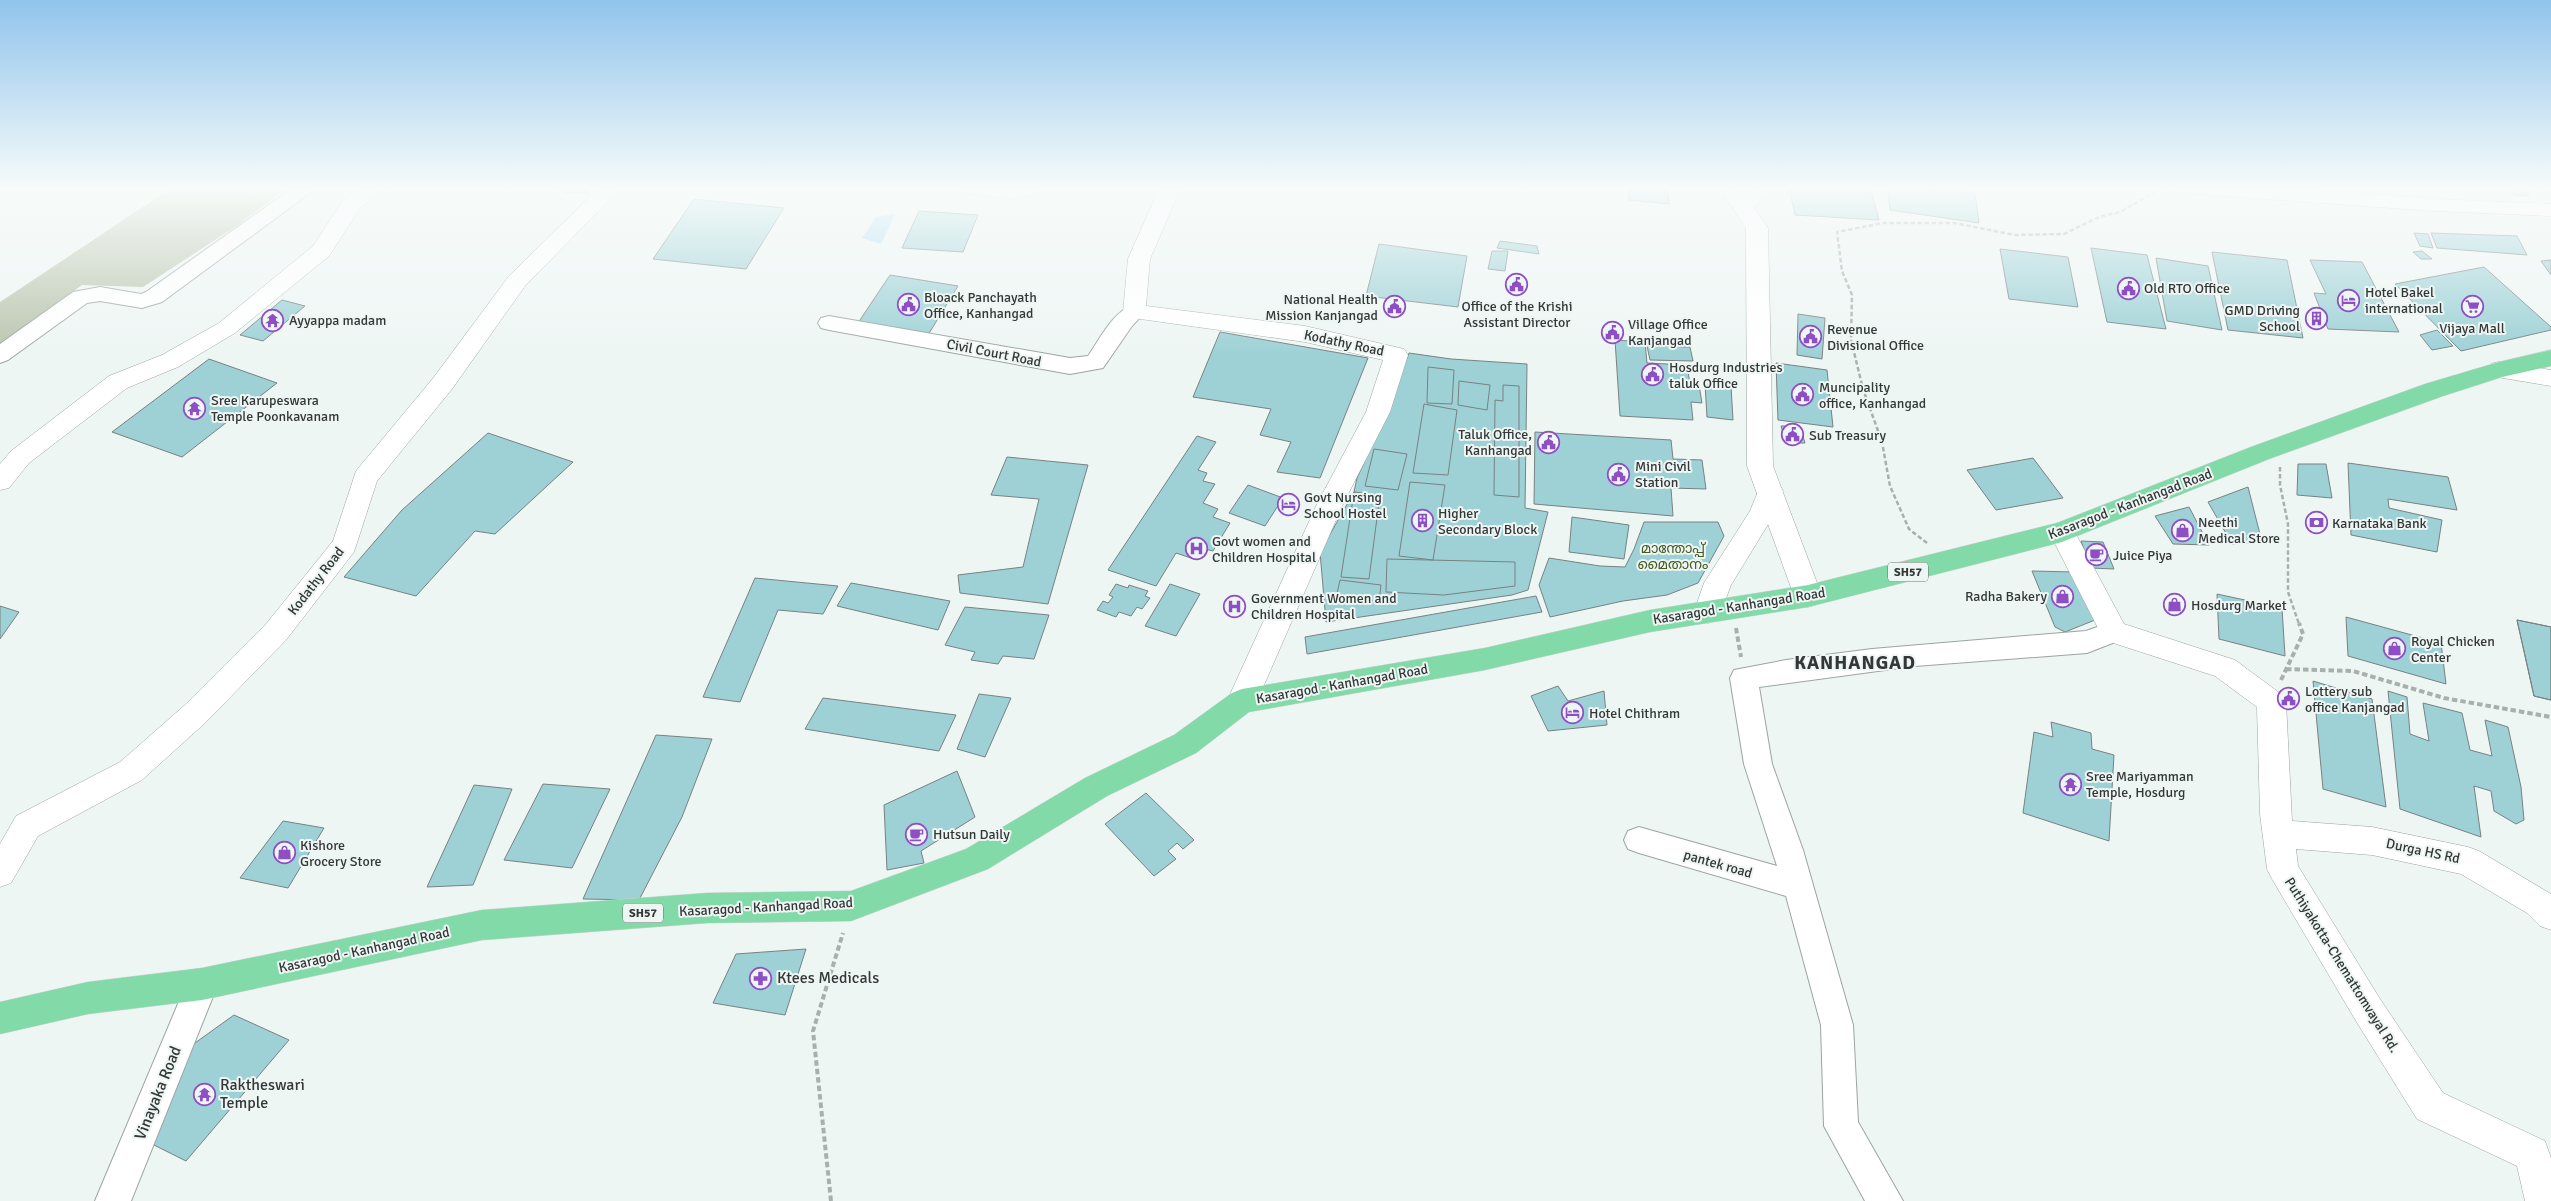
<svg xmlns="http://www.w3.org/2000/svg" width="2551" height="1201" font-family="Signika,'Noto Sans Malayalam',sans-serif">
  <rect width="100%" height="100%" fill="#eef6f4"/>
  <path fill="#bac5ae" d="M173,187H288L238,225L143,287L82,285L0,345V302Z"/>
  <path fill="#b0dbf1" d="M895,214L881,244L862,238L876,217Z"/>
  <path fill="#9dd1d6" stroke="#798182" d="M554,187H587L588,193H566Z
    M1628,187H1668L1669,204L1629,200Z
    M1789,187H1870L1879,220L1795,215Z
    M1887,187H1918L1975,193L1979,223L1890,210Z
    M2510,187H2524L2529,196L2514,195Z
    M694,199L784,208L746,269L653,259Z
    M919,211L978,215L963,252L902,248Z
    M2414,233L2428,234L2433,248L2420,246Z
    M2431,233L2517,236L2527,255L2437,248Z
    M1500,241L1537,246L1539,254L1497,248Z
    M1379,244L1467,256L1458,307L1366,296Z
    M2091,248L2147,255L2166,329L2107,322Z
    M2000,249L2068,257L2078,307L2009,299Z
    M1492,251H1508L1505,271L1488,269Z
    M2422,251L2432,259H2421L2413,252Z
    M2212,252L2287,260L2303,338L2228,330Z
    M2156,258L2208,266L2222,330L2167,321Z
    M2310,260L2362,262L2399,332L2328,329L2314,293L2326,294Z
    M2551,260V275L2541,261Z
    M2484,267L2551,327V330L2461,351L2395,284Z
    M890,275L958,286L928,335L858,323Z
    M282,300L305,306L263,341L240,335Z
    M1798,314L1825,318L1822,359L1797,355Z
    M2437,330L2453,346L2432,350L2420,335Z
    M1220,332L1368,358L1320,478L1277,472L1291,442L1260,435L1271,409L1193,397Z
    M1615,340L1645,342L1647,363L1687,365L1690,384L1699,385L1702,403L1691,402L1693,420L1620,416Z
    M1647,346L1690,347L1693,361L1650,360Z
    M1409,353L1451,359L1527,364L1525,508L1548,512L1528,590L1512,595L1326,622L1320,552L1354,492L1357,478L1379,430Z
    M209,359L277,383L182,457L112,432Z
    M1776,363L1827,370L1833,427L1778,420Z
    M1428,367L1454,370L1452,404L1427,403Z
    M1459,381L1490,385L1487,410L1458,405Z
    M1705,384L1731,386L1733,420L1707,417Z
    M1503,385L1519,386V497L1494,495L1495,400L1503,401Z
    M1424,404L1457,410L1448,475L1413,473Z
    M1781,426H1800L1805,443H1786Z
    M1535,432L1671,440L1673,459L1702,460L1706,489L1671,488L1673,516L1534,504Z
    M488,433L573,462L495,534L475,531L416,596L344,577L402,510Z
    M1197,436L1216,442L1198,470L1207,473L1203,481L1215,484L1203,503L1218,509L1213,517L1230,523L1213,551L1201,548L1194,559L1176,553L1156,586L1108,570Z
    M1374,449L1407,454L1398,490L1365,486Z
    M1007,457L1088,465L1048,604L960,593L958,575L1023,567L1039,499L991,495Z
    M2033,458L2063,498L1996,510L1967,470Z
    M2348,463L2448,477L2457,510L2388,499L2389,508L2442,520L2437,552L2351,535Z
    M2298,464H2326L2332,498L2297,495Z
    M1410,482L1445,485L1433,560L1399,556Z
    M1248,485L1283,498L1265,526L1229,513Z
    M2248,487L2262,542L2232,544L2208,502Z
    M1354,492L1380,495L1369,579L1341,577Z
    M2189,507L2209,545L2173,544L2155,516Z
    M1572,517L1629,525L1624,559L1569,552Z
    M1644,522H1718L1724,536L1698,583L1667,595L1623,601L1550,617L1539,585L1549,558L1600,566L1625,567L1634,549Z
    M2081,541L2103,542L2114,569L2091,568Z
    M1387,559L1515,562V586L1444,595L1386,592Z
    M2032,571L2074,572L2095,620L2065,632L2055,627Z
    M755,578L838,586L823,614L778,610L740,702L703,697Z
    M1340,580L1381,585L1379,601L1336,598Z
    M851,583L950,601L938,630L837,606Z
    M1116,584L1128,588L1129,585L1148,591L1145,596L1150,598L1142,609L1137,607L1131,616L1119,612L1116,617L1097,610L1103,601L1108,603L1113,597L1109,595Z
    M1170,584L1200,594L1176,636L1145,626Z
    M2217,594L2282,608L2285,656L2219,639Z
    M1536,596L1542,612L1307,654L1305,637Z
    M0,606L19,612L0,639Z
    M965,607L1049,615L1034,659L1003,656L998,664L971,660L975,652L945,645Z
    M2346,617L2441,643L2446,684L2348,656Z
    M2517,620L2551,627V700L2534,696Z
    M2517,620L2551,627V700L2534,696Z
    M2313,681L2372,699L2386,807L2323,789Z
    M1558,686L1568,701L1604,691L1607,725L1548,731L1531,696Z
    M2388,691L2407,697L2410,734L2429,741L2423,703L2462,713L2470,750L2492,756L2485,720L2508,727L2521,787L2524,820L2516,824L2494,811L2491,791L2474,786L2481,837L2400,809Z
    M979,694L1011,698L985,757L957,749Z
    M823,698L956,715L939,751L805,729Z
    M2051,722L2091,733L2092,749L2114,755L2109,841L2023,813L2034,732L2053,737Z
    M656,735L712,739L682,817L639,900L583,899Z
    M957,771L975,817L921,851L924,863L887,870L884,805Z
    M543,784L610,789L572,868L504,860Z
    M474,785L512,789L473,885L427,887Z
    M1146,793L1194,840L1183,849L1177,843L1168,851L1176,859L1154,876L1105,824Z
    M283,821L324,828L288,888L240,878Z
    M806,949L785,1015L713,1003L736,954Z
    M234,1015L289,1040L186,1161L144,1140L188,1048Z"/>
  <g fill="none" stroke-linecap="round" stroke-linejoin="round">
    <defs>
      <path id="minor" d="M294,187H318L162,302L142,308L100,301L87,303L8,360L0,363V344L73,292L100,287L141,294L146,292Z
        M1134,305L1142,307L1145,312L1132,326L1103,368L1070,374L829,330L821,328L818,323L821,318L829,316L1070,358L1088,356C1100,339 1113,311 1134,305Z
        M2114,621L2123,625L2127,632L2123,639L2087,653L1915,666L1759,687L1772,764L1803,850L1853,1025L1858,1122L1903,1201H1865L1824,1126L1821,1025L1786,896L1639,853L1628,849L1624,840L1628,831L1639,827L1777,866L1744,764L1730,678L1734,670L1786,660L1872,649L2086,631Z
        M202,969L213,973L218,984L131,1201H95L191,973Z"/>
      <path id="tertiary" d="M363,187H388L360,208L329,256L235,333L178,367L127,388L29,463L9,488L0,490V464L11,451L109,376L162,355L219,323L313,246L344,199Z
        M600,187H622L525,286L452,389L377,481L354,552L286,640L205,723L142,780L38,836L11,883L0,887V844L16,816L120,762L185,705L266,624L333,541L356,471L434,377L509,276Z
        M954,187H1050L1047,191L1014,199L964,193L957,191Z
        M1160,187H1181L1150,259L1146,306L1305,326L1404,349L1408,355L1390,412L1343,504L1257,701L1252,709L1242,713L1232,709L1227,701L1317,504L1366,412L1383,360L1305,342L1126,317L1123,312L1128,259Z
        M2499,362L2551,370V386L2491,376L2487,370L2491,364Z
        M1770,482L1779,484L1783,491L1775,513L1731,585L1718,620L1708,623L1698,620L1694,612L1704,583L1750,511L1761,484Z
        M2062,522L2071,525L2124,624L2235,660L2281,694L2286,702L2292,821L2372,827L2468,847L2479,851L2551,894V930L2540,926L2527,913L2461,874L2372,855L2296,849L2298,866L2380,999L2443,1093L2545,1141L2551,1158V1201H2525L2517,1166L2417,1119L2356,1021L2272,879L2267,869L2260,814L2257,707L2215,676L2104,640L2049,532L2053,525Z"/>
      <path id="secondary" d="M1719,187H1740L1744,194L1749,187H1771L1754,208L1768,228L1773,466L1822,596L1818,604L1808,607L1798,604L1794,596L1747,466L1746,228Z
        M2171,187H2275L2434,199L2551,204V216L2434,211L2181,193L2174,191Z"/>
      <path id="primary" d="M2551,350V366L2502,377L2443,396L2269,459L2062,542L1808,607L1650,632L1485,670L1249,712L1196,753L1107,796L988,869L851,921L707,923L482,940L202,1000L88,1014L0,1034V1002L88,982L202,968L482,910L707,893L851,891L966,849L1085,778L1174,735L1232,693L1242,689L1485,648L1650,610L1808,585L2057,523L2251,447L2425,384L2499,362Z"/>
    </defs>
    <use href="#minor" stroke="#9ca4a2" stroke-width="2"/>
    <use href="#tertiary" stroke="#9ca4a2" stroke-width="1"/>
    <use href="#secondary" stroke="#9ca4a2" stroke-width="1"/>
    <use href="#primary" stroke="#d2d3d3" stroke-width="1"/>
    <path stroke="#a9afad" stroke-width="2.5" stroke-dasharray="4.5 2.5" stroke-linecap="butt" d="M2280,467V485L2288,524V592L2299,624
      M1927,543L1909,529L1890,486L1882,442L1863,389L1851,340L1852,295L1842,271L1837,232L1883,223H1954L2015,235L2064,234L2099,217L2120,212L2162,188"/>
    <path stroke="#a9afad" stroke-width="4" stroke-dasharray="5.5 3" stroke-linecap="butt" d="M1736,628L1741,657
      M2286,669L2353,671L2444,698L2551,717
      M2281,680L2303,634L2299,623
      M831,1201L813,1031L843,933"/>
    <use href="#minor" fill="#fff" fill-rule="evenodd"/>
    <use href="#tertiary" fill="#fff" fill-rule="evenodd"/>
    <use href="#secondary" fill="#fff" fill-rule="evenodd"/>
    <use href="#primary" fill="#82daa8" fill-rule="evenodd"/>
  </g>
  <linearGradient id="sky" x2="0" y2="1"><stop stop-color="#91c4ec"/><stop offset="0.53" stop-color="#f7fbfa"/><stop offset="1" stop-color="#f7fbfa" stop-opacity="0"/></linearGradient>
  <rect width="2551" height="355" fill="url(#sky)"/>
  <defs>
    <symbol id="civic-ring" viewBox="-11 -11 22 22"><circle r="9.5" fill="#eef6f4" stroke="#8e4fc5" stroke-width="1.5"/><path d="M-.6-6.5H3V-4.5H.6V-3L4-1V1h2V6H-6V1h2V-1L-.6-3ZM-1.2 2.5V6h2.4V2.5Z" fill="#8e4fc5"/></symbol>
    <symbol id="hotel-ring" viewBox="-11 -11 22 22"><circle r="9.5" fill="#eef6f4" stroke="#8e4fc5" stroke-width="1.5"/><path d="M-6-4.5h1.5V1H6V5H4.5V3h-9V5H-6ZM-4 0a1.8 1.8 0 1 1 3.6 0ZM.5 0V-2.5h3Q6-2.5 6 0Z" fill="#8e4fc5"/></symbol>
    <symbol id="supermarket-ring" viewBox="-11 -11 22 22"><circle r="9.5" fill="#eef6f4" stroke="#8e4fc5" stroke-width="1.5"/><path d="M-6-5.5h2.5l.6 2H6L4.5 2H-2.5L-4.4-4H-6ZM-1.5 3.2a1.3 1.3 0 1 0 .1 0ZM3 3.2a1.3 1.3 0 1 0 .1 0Z" fill="#8e4fc5"/></symbol>
    <symbol id="building-ring" viewBox="-11 -11 22 22"><circle r="9.5" fill="#eef6f4" stroke="#8e4fc5" stroke-width="1.5"/><path d="M-4-6H4V6H1V3H-1V6H-4ZM-2.5-4.3h1.7v1.8h-1.7ZM.8-4.3h1.7v1.8H.8ZM-2.5-1h1.7V.8h-1.7ZM.8-1h1.7V.8H.8Z" fill="#8e4fc5"/></symbol>
    <symbol id="temple-ring" viewBox="-11 -11 22 22"><circle r="9.5" fill="#eef6f4" stroke="#8e4fc5" stroke-width="1.5"/><path d="M0-6L5-2H3V0L6.5 2.5H4V6H1.5V3h-3V6H-4V2.5H-6.5L-3 0V-2H-5Z" fill="#8e4fc5"/></symbol>
    <symbol id="bank-ring" viewBox="-11 -11 22 22"><circle r="9.5" fill="#eef6f4" stroke="#8e4fc5" stroke-width="1.5"/><path d="M-6-4H6V4H-6ZM0-2.3a2.3 2.3 0 1 0 0 4.6a2.3 2.3 0 1 0 0-4.6Z" fill="#8e4fc5"/></symbol>
    <symbol id="shop-ring" viewBox="-11 -11 22 22"><circle r="9.5" fill="#eef6f4" stroke="#8e4fc5" stroke-width="1.5"/><path d="M-5-2.5h2.3a2.7 3.5 0 0 1 5.4 0H5L5.5 6h-11ZM-1.5-2.5h3a1.5 2.3 0 0 0-3 0Z" fill="#8e4fc5"/></symbol>
    <symbol id="hospital-ring" viewBox="-11 -11 22 22"><circle r="9.5" fill="#eef6f4" stroke="#8e4fc5" stroke-width="1.5"/><path d="M-5-5h3v3.5h4V-5h3V5h-3V1.5h-4V5h-3Z" fill="#8e4fc5"/></symbol>
    <symbol id="cafe-ring" viewBox="-11 -11 22 22"><circle r="9.5" fill="#eef6f4" stroke="#8e4fc5" stroke-width="1.5"/><path d="M-5.5-4.5H6V0H3Q3 3.5 0 3.5H-2.5Q-5.5 3.5-5.5 0ZM3-3.2v2h1.7v-2ZM-6 4.5H4V6H-6Z" fill="#8e4fc5"/></symbol>
    <symbol id="pharmacy-ring" viewBox="-11 -11 22 22"><circle r="9.5" fill="#eef6f4" stroke="#8e4fc5" stroke-width="1.5"/><path d="M-2-6h4v4h4v4h-4v4h-4v-4h-4v-4h4Z" fill="#8e4fc5"/></symbol>
  </defs>
  <g fill-rule="evenodd">
    <use href="#civic-ring" x="1504" y="272" width="25" height="25"/>
    <use href="#civic-ring" x="2116" y="276" width="25" height="25"/>
    <use href="#hotel-ring" x="2336" y="288" width="25" height="25"/>
    <use href="#civic-ring" x="896" y="292" width="25" height="25"/>
    <use href="#supermarket-ring" x="2460" y="294" width="25" height="25"/>
    <use href="#civic-ring" x="1382" y="294" width="25" height="25"/>
    <use href="#building-ring" x="2304" y="306" width="25" height="25"/>
    <use href="#temple-ring" x="260" y="308" width="25" height="25"/>
    <use href="#civic-ring" x="1600" y="320" width="25" height="25"/>
    <use href="#civic-ring" x="1798" y="324" width="25" height="25"/>
    <use href="#civic-ring" x="1640" y="362" width="25" height="25"/>
    <use href="#civic-ring" x="1790" y="382" width="25" height="25"/>
    <use href="#temple-ring" x="182" y="396" width="25" height="25"/>
    <use href="#civic-ring" x="1780" y="422" width="25" height="25"/>
    <use href="#civic-ring" x="1536" y="430" width="25" height="25"/>
    <use href="#civic-ring" x="1606" y="462" width="25" height="25"/>
    <use href="#hotel-ring" x="1276" y="492" width="25" height="25"/>
    <use href="#building-ring" x="1410" y="508" width="25" height="25"/>
    <use href="#bank-ring" x="2304" y="510" width="25" height="25"/>
    <use href="#shop-ring" x="2170" y="518" width="25" height="25"/>
    <use href="#hospital-ring" x="1184" y="536" width="25" height="25"/>
    <use href="#cafe-ring" x="2084" y="542" width="25" height="25"/>
    <use href="#shop-ring" x="2050" y="584" width="25" height="25"/>
    <use href="#shop-ring" x="2162" y="592" width="25" height="25"/>
    <use href="#hospital-ring" x="1222" y="594" width="25" height="25"/>
    <use href="#shop-ring" x="2382" y="636" width="25" height="25"/>
    <use href="#civic-ring" x="2276" y="686" width="25" height="25"/>
    <use href="#hotel-ring" x="1560" y="700" width="25" height="25"/>
    <use href="#temple-ring" x="2058" y="772" width="25" height="25"/>
    <use href="#cafe-ring" x="904" y="822" width="25" height="25"/>
    <use href="#shop-ring" x="272" y="840" width="25" height="25"/>
    <use href="#pharmacy-ring" x="748" y="966" width="25" height="25"/>
    <use href="#temple-ring" x="192" y="1082" width="25" height="25"/>
  </g>
  <g text-anchor="middle" dominant-baseline="central" stroke-width="4" stroke-linejoin="round" paint-order="stroke">
    <g fill="#eef6f4" stroke="#6c7070" stroke-width="1">
      <rect x="1888" y="562.5" width="40" height="19" rx="4"/>
      <rect x="623" y="903.5" width="40" height="19" rx="4"/>
    </g>
    <g font-size="12" font-weight="bold" fill="#343737">
      <text x="1908" y="572">SH57</text>
      <text x="643" y="913">SH57</text>
    </g>
    <g font-size="14" fill="#343737" stroke="#eef6f4" text-anchor="start">
      <text x="2144" y="288">Old RTO Office</text>
      <text x="2365" y="292">Hotel Bakel<tspan x="2365" dy="16">international</tspan></text>
      <text x="924" y="297">Bloack Panchayath<tspan x="924" dy="16">Office, Kanhangad</tspan></text>
      <text x="1378" y="299" text-anchor="end">National Health<tspan x="1378" dy="16">Mission Kanjangad</tspan></text>
      <text x="1517" y="306" text-anchor="middle">Office of the Krishi<tspan x="1517" dy="16">Assistant Director</tspan></text>
      <text x="2300" y="310" text-anchor="end">GMD Driving<tspan x="2300" dy="16">School</tspan></text>
      <text x="289" y="320">Ayyappa madam</text>
      <text x="1628" y="324">Village Office<tspan x="1628" dy="16">Kanjangad</tspan></text>
      <text x="2472" y="328" text-anchor="middle">Vijaya Mall</text>
      <text x="1827" y="329">Revenue<tspan x="1827" dy="16">Divisional Office</tspan></text>
      <text x="1669" y="367">Hosdurg Industries<tspan x="1669" dy="16">taluk Office</tspan></text>
      <text x="1819" y="387">Muncipality<tspan x="1819" dy="16">office, Kanhangad</tspan></text>
      <text x="211" y="400">Sree Karupeswara<tspan x="211" dy="16">Temple Poonkavanam</tspan></text>
      <text x="1532" y="434" text-anchor="end">Taluk Office,<tspan x="1532" dy="16">Kanhangad</tspan></text>
      <text x="1809" y="435">Sub Treasury</text>
      <text x="1635" y="466">Mini Civil<tspan x="1635" dy="16">Station</tspan></text>
      <text x="1304" y="497">Govt Nursing<tspan x="1304" dy="16">School Hostel</tspan></text>
      <text x="1438" y="513">Higher<tspan x="1438" dy="16">Secondary Block</tspan></text>
      <text x="2198" y="522">Neethi<tspan x="2198" dy="16">Medical Store</tspan></text>
      <text x="2332" y="523">Karnataka Bank</text>
      <text x="1212" y="541">Govt women and<tspan x="1212" dy="16">Children Hospital</tspan></text>
      <text x="2113" y="555">Juice Piya</text>
      <text x="2047" y="596" text-anchor="end">Radha Bakery</text>
      <text x="1251" y="598">Government Women and<tspan x="1251" dy="16">Children Hospital</tspan></text>
      <text x="2191" y="605">Hosdurg Market</text>
      <text x="2411" y="641">Royal Chicken<tspan x="2411" dy="16">Center</tspan></text>
      <text x="2305" y="691">Lottery sub<tspan x="2305" dy="16">office Kanjangad</tspan></text>
      <text x="1589" y="713">Hotel Chithram</text>
      <text x="2086" y="776">Sree Mariyamman<tspan x="2086" dy="16">Temple, Hosdurg</tspan></text>
      <text x="933" y="834">Hutsun Daily</text>
      <text x="300" y="845">Kishore<tspan x="300" dy="16">Grocery Store</tspan></text>
    </g>
    <g font-size="14" fill="#343737" stroke="#eef6f4">
      <text transform="translate(1344 343) rotate(12)">Kodathy Road</text>
      <text transform="translate(994 353) rotate(11)">Civil Court Road</text>
      <text transform="translate(2130 504) rotate(-21)">Kasaragod - Kanhangad Road</text>
      <text transform="translate(316 581) rotate(-52)">Kodathy Road</text>
      <text transform="translate(1739 606) rotate(-9)">Kasaragod - Kanhangad Road</text>
      <text transform="translate(1342 684) rotate(-10)">Kasaragod - Kanhangad Road</text>
      <text transform="translate(2423 851) rotate(12)">Durga HS Rd</text>
      <text transform="translate(1718 864) rotate(16)">pantek road</text>
      <text transform="translate(766 907) rotate(-3)">Kasaragod - Kanhangad Road</text>
      <text transform="translate(364 950) rotate(-12)">Kasaragod - Kanhangad Road</text>
      <text transform="translate(2342 965) rotate(58)">Puthiyakotta-Chemattomvayal Rd.</text>
    </g>
    <g font-size="14" fill="#465b24" stroke="#eef6f4">
      <text x="1673" y="548">മാന്തോപ്പ്<tspan x="1673" dy="16">മൈതാനം</tspan></text>
    </g>
    <g font-size="16" fill="#343737" stroke="#eef6f4" text-anchor="start">
      <text x="777" y="978">Ktees Medicals</text>
      <text x="220" y="1085">Raktheswari<tspan x="220" dy="18">Temple</tspan></text>
    </g>
    <g font-size="16" fill="#343737" stroke="#eef6f4">
      <text transform="translate(158 1093) rotate(-68)">Vinayaka Road</text>
    </g>
    <g font-size="19" font-weight="bold" letter-spacing="1" fill="#343737" stroke="#eef6f4">
      <text x="1855" y="663">KANHANGAD</text>
    </g>
  </g>
</svg>
